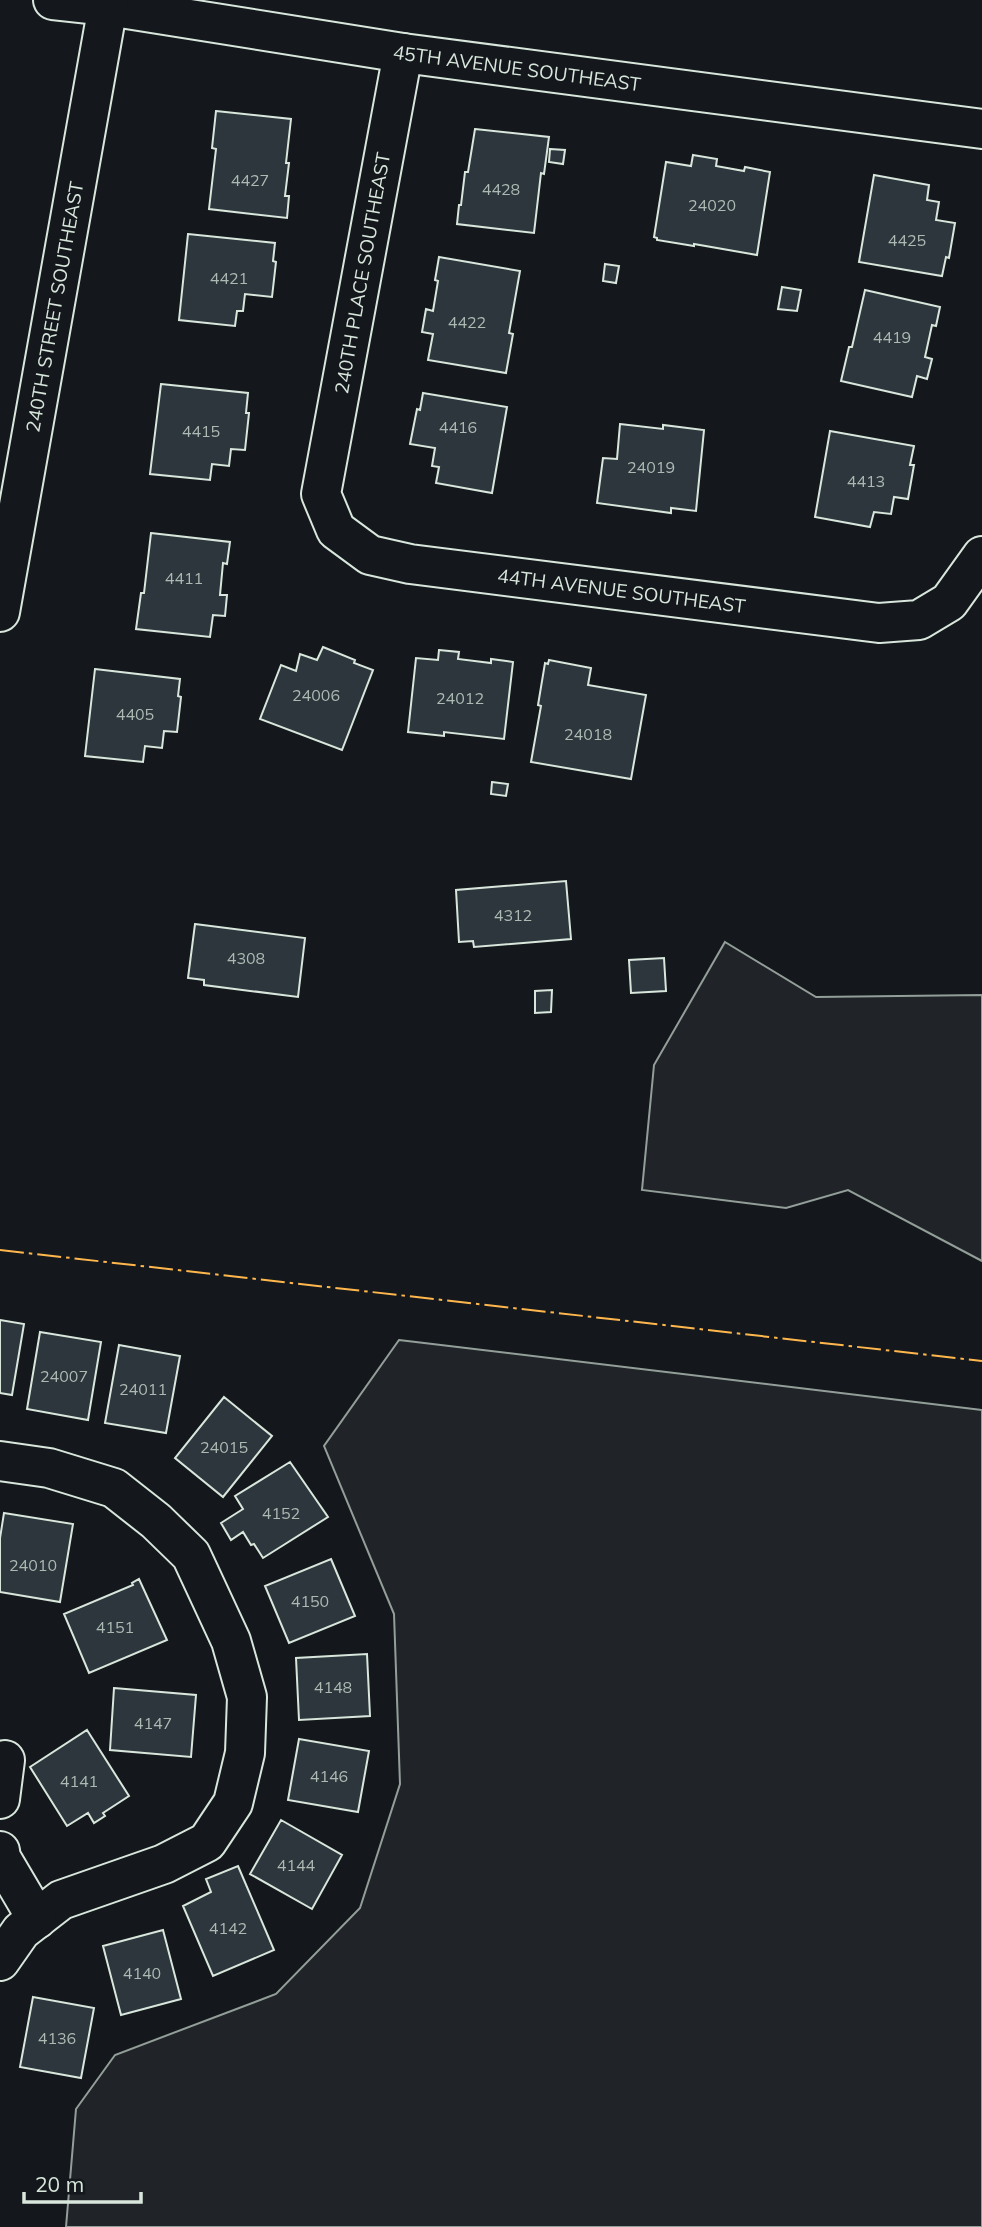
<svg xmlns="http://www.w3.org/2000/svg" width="982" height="2227" font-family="Mulish,sans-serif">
  <rect width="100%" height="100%" fill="#14181c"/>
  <path fill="#202428" stroke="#939e99" stroke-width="2" d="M725,942L816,997L982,995V1261L848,1190L786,1208L642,1190L654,1065Z
    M399,1340L982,1410V2227H66L76,2109L115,2055L276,1994L360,1908L400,1784L394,1614L324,1446Z"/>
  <path fill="#2c363c" stroke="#d8e6dc" stroke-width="2" d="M216,111L291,119L286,163H289L285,196H289L287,218L209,209L216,149L212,148Z
    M475,129L549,137L544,174L541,173L534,233L457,224L459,205H461L465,172H468Z
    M550,149L565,150L563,164L549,162Z
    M693,155L717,159L716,166L744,171L745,167L770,172L757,255L694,244V246L657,240V238L654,237L666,162L691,166Z
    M874,175L929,185L927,200L939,202L936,220L955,223L949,258L946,257L942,276L859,262Z
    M188,234L275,243L273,261L276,262L272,297L245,294L243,311H237L235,326L179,320Z
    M439,257L520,271L509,333L513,334L506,373L428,360L433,334L422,332L426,309L433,311L438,281L435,280Z
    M605,264L619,266L616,283L603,281Z
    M782,287L801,290L797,311L778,309Z
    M865,290L940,307L936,326L932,325L925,357L932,359L927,379L917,376L912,397L841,381L849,347H852Z
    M161,384L248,393L246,413H249L245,450L231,449L229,466L212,464L210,480L150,474Z
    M423,393L507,407L492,493L436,483L439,467L432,466L435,448L410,444L417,409L420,410Z
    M620,424L663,429V425L704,430L696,511L671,508V513L597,503L603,458L617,459Z
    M830,431L914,446L910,465H914L908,499L894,497L891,514L874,512L870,527L815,517Z
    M151,533L230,542L227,564L223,563L220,595H227L225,616L213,615L210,637L136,629L141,593H144Z
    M323,647L355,660L354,663L373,670L342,750L260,719L281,665L296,671L300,654L317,660Z
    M439,650L459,652L458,659L491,663V659L513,662L504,739L444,732V736L408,732L416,658L438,660Z
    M549,660L591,668L588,685L646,695L631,779L531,762L541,706L538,705L545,663L548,664Z
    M95,669L180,679L178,696L181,697L177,732L164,731L162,748L145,746L143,762L85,756Z
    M492,782L508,784L506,796L491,794Z
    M566,881L571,939L474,947L473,941L459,942L456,890Z
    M195,924L305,938L298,997L204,985V980L188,978Z
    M664,958L666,991L631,993L629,960Z
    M552,990L551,1012L535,1013V991Z
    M0,1320L24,1324L12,1395L0,1393Z
    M40,1332L101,1342L88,1420L27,1409Z
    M119,1345L180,1356L166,1433L105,1423Z
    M224,1397L272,1436L223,1497L175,1458Z
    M290,1462L328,1517L263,1558L254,1544L251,1545L243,1532L231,1540L221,1523L243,1509L235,1496Z
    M4,1513L73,1524L60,1602L0,1592V1538Z
    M331,1559L355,1616L289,1643L265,1586Z
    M139,1579L167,1640L89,1673L64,1614L133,1585L132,1583Z
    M367,1654L370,1716L299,1720L296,1658Z
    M114,1688L196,1695L191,1757L110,1750Z
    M87,1730L129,1796L103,1813L105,1816L94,1823L88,1813L67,1826L30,1767Z
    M299,1739L369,1751L358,1812L288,1800Z
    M281,1820L342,1855L312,1909L250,1874Z
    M238,1866L274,1950L213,1976L183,1906L211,1892L206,1879Z
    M163,1930L181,1999L121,2015L103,1946Z
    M33,1997L94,2008L81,2078L20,2067Z"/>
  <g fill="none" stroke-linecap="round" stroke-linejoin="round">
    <defs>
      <g id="minor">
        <path id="s1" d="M53,0L108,6L403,53L982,129"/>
        <path id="s2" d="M403,53L321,494L336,530L370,555L410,564L879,623L919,620L949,602L982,556"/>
        <path id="s3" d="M0,612L109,0"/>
        <path d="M0,1461L49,1468L114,1488L156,1521L191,1555L231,1641L247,1697L245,1753L233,1803L207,1842L164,1864L61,1900L21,1931L0,1961"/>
        <path d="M0,1799L5,1760"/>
        <path d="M0,1851L1,1858L37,1919"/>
      </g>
    </defs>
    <use href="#minor" stroke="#d8e6dc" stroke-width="42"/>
    <use href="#minor" stroke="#14181c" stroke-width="38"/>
    <path stroke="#ffb74d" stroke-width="2" stroke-dasharray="24 5 3.5 5" stroke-linecap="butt" d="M0,1250L982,1361"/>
  </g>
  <g text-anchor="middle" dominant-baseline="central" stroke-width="5" stroke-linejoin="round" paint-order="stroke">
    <g font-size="16" fill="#adbab4">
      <text x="250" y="180">4427</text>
      <text x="501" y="189">4428</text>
      <text x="712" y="205">24020</text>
      <text x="907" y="240">4425</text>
      <text x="229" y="278">4421</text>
      <text x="467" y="322">4422</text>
      <text x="892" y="337">4419</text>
      <text x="458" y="427">4416</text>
      <text x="201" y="431">4415</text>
      <text x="651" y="467">24019</text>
      <text x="866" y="481">4413</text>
      <text x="184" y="578">4411</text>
      <text x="316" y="695">24006</text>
      <text x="460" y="698">24012</text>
      <text x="135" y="714">4405</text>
      <text x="588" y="734">24018</text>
      <text x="513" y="915">4312</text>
      <text x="246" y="958">4308</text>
      <text x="64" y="1376">24007</text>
      <text x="143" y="1389">24011</text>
      <text x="224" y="1447">24015</text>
      <text x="281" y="1513">4152</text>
      <text x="33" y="1565">24010</text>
      <text x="310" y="1601">4150</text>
      <text x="115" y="1627">4151</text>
      <text x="333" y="1687">4148</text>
      <text x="153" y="1723">4147</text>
      <text x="329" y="1776">4146</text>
      <text x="79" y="1781">4141</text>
      <text x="296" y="1865">4144</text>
      <text x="228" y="1928">4142</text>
      <text x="142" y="1973">4140</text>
      <text x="57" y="2038">4136</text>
    </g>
    <g font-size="19" fill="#d8e6dc" stroke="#14181c">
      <text stroke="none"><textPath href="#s1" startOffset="469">45TH AVENUE SOUTHEAST</textPath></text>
      <text transform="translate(362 273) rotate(-80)">240TH PLACE SOUTHEAST</text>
      <text stroke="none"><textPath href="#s3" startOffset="310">240TH STREET SOUTHEAST</textPath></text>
      <text stroke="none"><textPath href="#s2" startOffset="784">44TH AVENUE SOUTHEAST</textPath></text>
    </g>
  </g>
  <path d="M24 2192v10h117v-10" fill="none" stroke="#d8e6dc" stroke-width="3.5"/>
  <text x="35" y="2192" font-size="21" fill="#d8e6dc" stroke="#14181c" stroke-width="5" paint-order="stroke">20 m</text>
</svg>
